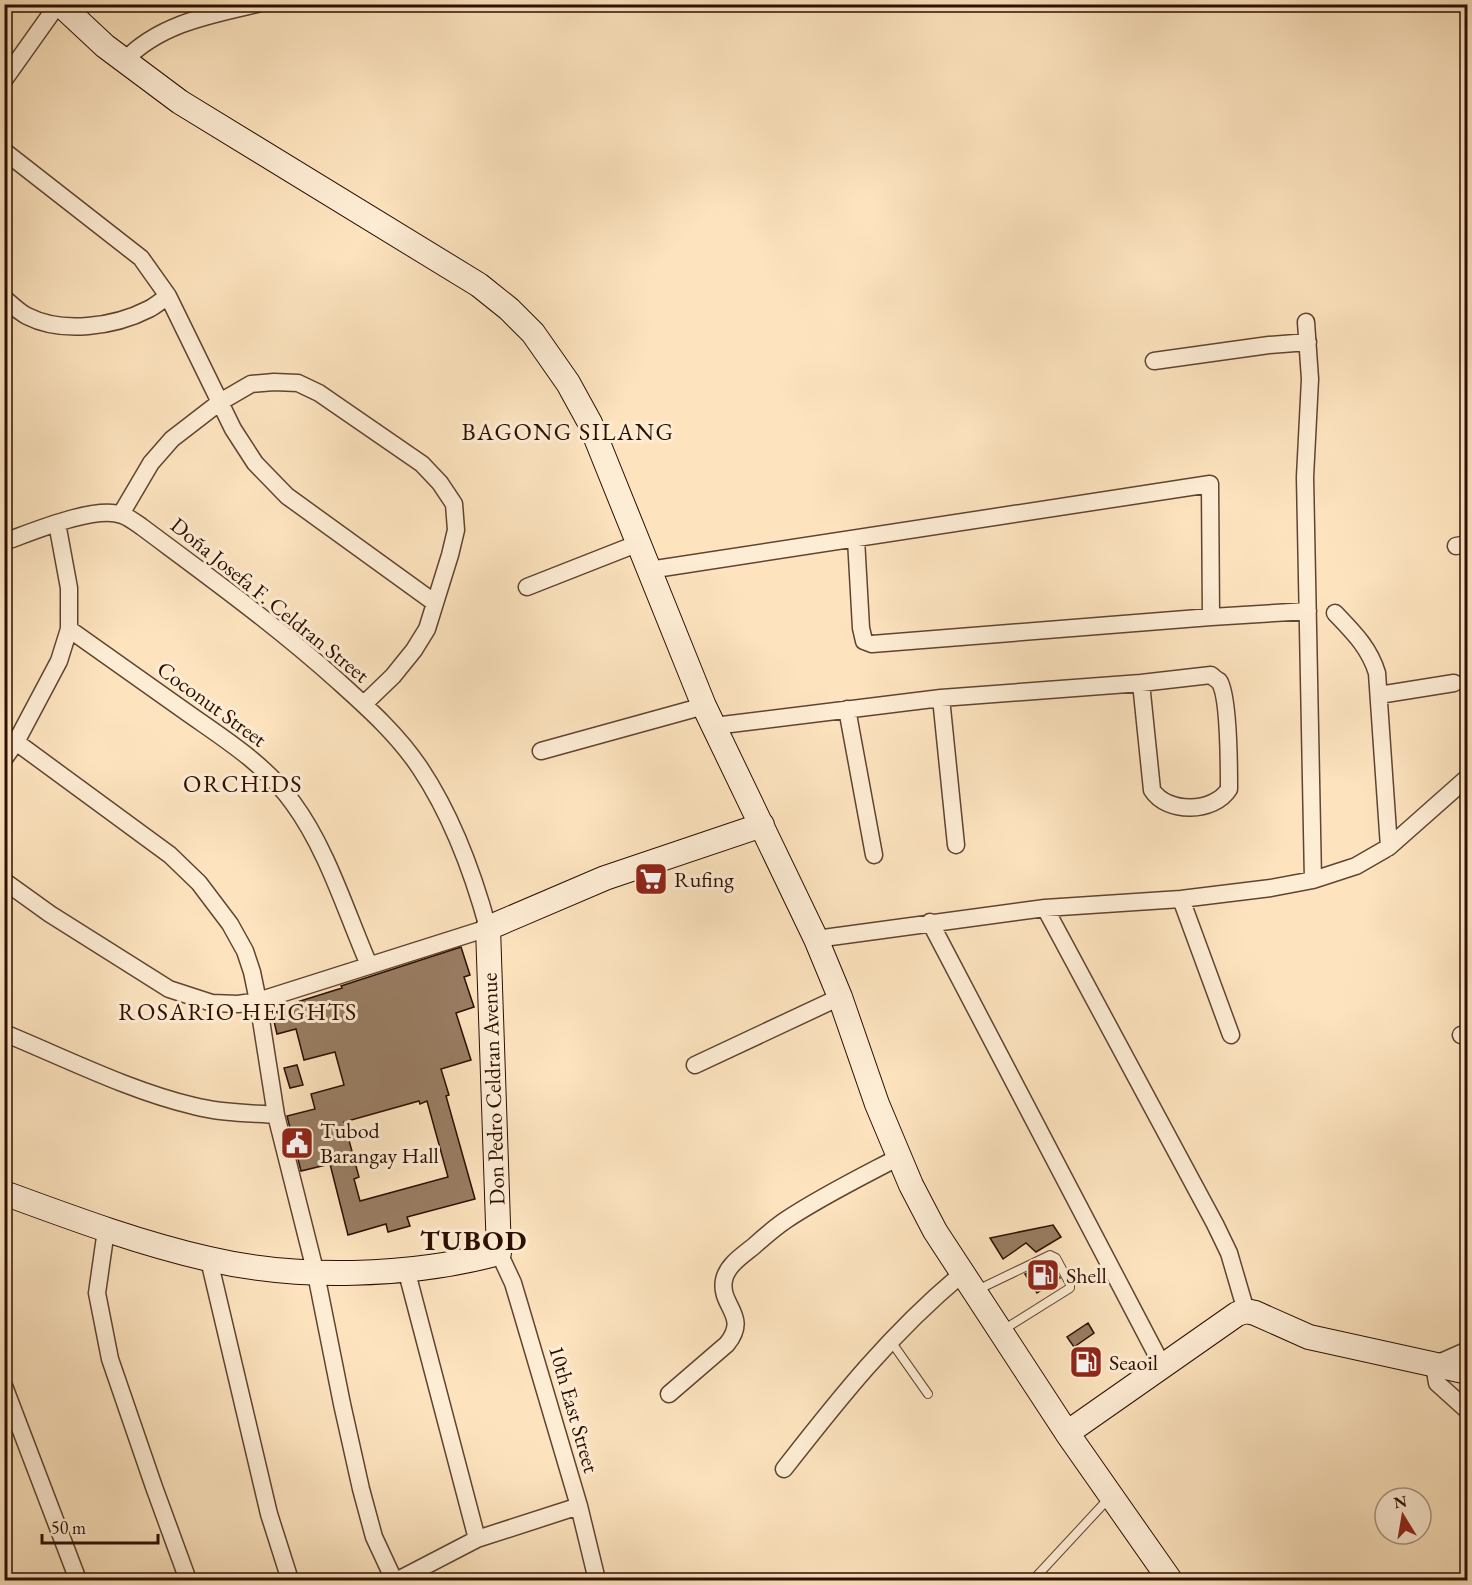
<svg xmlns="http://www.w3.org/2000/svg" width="1472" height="1585" font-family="'EB Garamond',serif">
  <rect width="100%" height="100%" fill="#fde4bf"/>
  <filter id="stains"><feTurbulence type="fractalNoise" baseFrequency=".00333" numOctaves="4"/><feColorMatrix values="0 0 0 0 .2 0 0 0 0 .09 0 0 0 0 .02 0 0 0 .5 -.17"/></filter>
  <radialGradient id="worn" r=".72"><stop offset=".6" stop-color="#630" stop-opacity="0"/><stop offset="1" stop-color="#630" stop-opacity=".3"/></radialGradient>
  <path fill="#997d63" stroke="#2c0e00" stroke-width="1.5" fill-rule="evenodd" d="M461,947L470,975L464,977L474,1007L456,1013L471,1060L441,1069L449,1095L446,1096L475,1199L407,1217L410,1226L388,1232L386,1224L348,1235L330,1164L301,1171L287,1116L315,1109L311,1094L344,1085L335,1052L304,1060L296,1029L277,1034L272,1013L296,1007L294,1003L342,988L341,986ZM419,1101L420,1104L427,1101L448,1177L360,1201L354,1179L359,1177L344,1122Z
    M297,1065L303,1085L290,1088L284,1068Z
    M1053,1225L1061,1237L1036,1252L1026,1243L1003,1259L990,1238Z
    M1050,1262L1060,1278L1037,1293L1025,1274Z
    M1088,1323L1094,1333L1074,1347L1067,1337Z
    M1085,1350L1097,1367L1086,1375L1074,1358Z"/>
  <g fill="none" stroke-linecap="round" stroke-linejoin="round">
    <defs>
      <path id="lane" d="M975,1291L1050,1255L1056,1258L1070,1284V1288L1003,1330
        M890,1340L928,1394
        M1033,1580L1110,1497"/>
      <path id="street" d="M124,61C159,24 209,15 257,4
        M4,80L58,4
        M4,151L141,258L168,296L233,429L255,463L287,496L435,603
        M4,298C11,304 19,312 27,316C62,334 114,327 149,309C155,306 162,300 168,296
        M1306,322L1310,379L1305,477L1313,880
        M1154,361L1269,345L1308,342
        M121,514L151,463L172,439L220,402L251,384L274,382L298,383L319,393L422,464L440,483L454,504L456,530L450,555L427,629L414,650L393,676L364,704
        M856,539L861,628L864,641L872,644L1211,617L1308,611
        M4,542C32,532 95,505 122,515C129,517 136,523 142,527C209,577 277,626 339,682C369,709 398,735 420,768C452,816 473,873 488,928L258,1001L238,1004L212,1003L169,989L50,914L4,881
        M1456,546L1468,544
        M649,570L1210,484L1211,617
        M527,587L639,543
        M1335,613C1353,632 1369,647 1377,673L1389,847
        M69,629C109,657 149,686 189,714C226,740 266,765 293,803C327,849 346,912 369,965
        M1379,695L1454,683
        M941,698L956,845
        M847,709L874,855
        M714,726L941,698L1141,683L1211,675C1212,676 1218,681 1219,681C1229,695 1229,769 1229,789C1214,813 1167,814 1152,790L1141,683
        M16,742L170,855L199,883L230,924L245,951L252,972L258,1001L276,1115L316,1274L342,1404L361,1489L374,1537L394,1580
        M541,751L704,706
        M4,759L16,742L59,661L69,629V588L57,523
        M1181,899L1231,1035
        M1045,908L1215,1224L1229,1253L1246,1311
        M930,922L1162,1365
        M816,939L1045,908L1181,899L1271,888L1313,880L1356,866L1389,847L1468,777
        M4,1033C65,1058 130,1091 194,1106C220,1113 249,1113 276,1115
        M1461,1035L1468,1036
        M695,1065L840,997
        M106,1230L97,1293L110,1359L154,1487L188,1580
        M499,1253L513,1283L519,1303L579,1506L597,1580
        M209,1260L269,1514L290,1580
        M406,1269L477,1539
        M1468,1350L1434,1365L1437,1383L1468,1411
        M4,1386L78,1580
        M669,1394L727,1344C750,1316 719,1306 724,1280C727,1265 743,1255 754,1246C764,1237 774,1228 786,1220C822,1196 861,1177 899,1157
        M784,1469C841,1396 891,1333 963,1273
        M398,1580L477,1539L579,1506"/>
      <path id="secondary" d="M60,4L105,46L180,102L479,285L509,309L533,333L568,383L590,423L704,706L816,939L840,997L877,1104L911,1185L935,1231L1067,1433L1170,1580
        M4,1193C72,1218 139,1243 209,1259C298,1280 410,1277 499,1253L488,928L605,878L762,825
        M1067,1433L1237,1314L1246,1311L1255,1313L1309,1337L1468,1372"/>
    </defs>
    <use href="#lane" stroke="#604430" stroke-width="10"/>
    <use href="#street" stroke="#604430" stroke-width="19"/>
    <use href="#secondary" stroke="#2c0e00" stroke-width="26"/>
    <use href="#lane" stroke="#feedd5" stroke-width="8"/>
    <use href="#street" stroke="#feedd5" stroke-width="16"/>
    <use href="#secondary" stroke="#feedd5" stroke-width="24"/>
  </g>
  <defs>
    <symbol id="supermarket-square" viewBox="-11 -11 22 22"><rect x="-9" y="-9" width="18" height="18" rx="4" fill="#8f2418" stroke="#feedd5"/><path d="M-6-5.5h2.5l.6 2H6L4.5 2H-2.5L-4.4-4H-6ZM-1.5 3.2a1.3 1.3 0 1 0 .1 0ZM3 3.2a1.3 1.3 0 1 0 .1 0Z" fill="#fff"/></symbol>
    <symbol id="civic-square" viewBox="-11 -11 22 22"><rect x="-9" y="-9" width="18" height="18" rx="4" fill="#8f2418" stroke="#feedd5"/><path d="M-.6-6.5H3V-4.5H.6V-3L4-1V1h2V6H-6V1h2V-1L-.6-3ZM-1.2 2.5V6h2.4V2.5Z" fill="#fff"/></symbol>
    <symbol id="fuel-square" viewBox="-11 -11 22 22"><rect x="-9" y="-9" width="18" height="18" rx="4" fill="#8f2418" stroke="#feedd5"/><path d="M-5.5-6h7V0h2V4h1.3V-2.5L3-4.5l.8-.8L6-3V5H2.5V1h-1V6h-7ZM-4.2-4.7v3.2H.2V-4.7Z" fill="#fff"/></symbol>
  </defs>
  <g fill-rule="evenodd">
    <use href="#supermarket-square" x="632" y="860" width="38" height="38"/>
    <use href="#civic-square" x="278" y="1124" width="38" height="38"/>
    <use href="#fuel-square" x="1024" y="1256" width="38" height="38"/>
    <use href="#fuel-square" x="1067" y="1343" width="38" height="38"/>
  </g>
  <g text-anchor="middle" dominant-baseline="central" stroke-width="6" stroke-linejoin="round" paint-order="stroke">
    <g font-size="22" fill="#2c0e00" stroke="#feedd5">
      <text transform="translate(270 600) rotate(39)">Doña Josefa F. Celdran Street</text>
      <text transform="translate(212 704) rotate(36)">Coconut Street</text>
      <text transform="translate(493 1089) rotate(-92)">Don Pedro Celdran Avenue</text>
      <text transform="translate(574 1409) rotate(74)">10th East Street</text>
    </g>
    <g font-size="22" fill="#2c0e00" stroke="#feedd5" text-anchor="start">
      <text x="674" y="879">Rufing</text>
      <text x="320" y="1130">Tubod<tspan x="320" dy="25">Barangay Hall</tspan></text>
      <text x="1066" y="1275">Shell</text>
      <text x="1109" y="1362">Seaoil</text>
    </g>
    <g font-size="24" letter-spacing="1.5" fill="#2c0e00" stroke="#feedd5">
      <text x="568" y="431">BAGONG SILANG</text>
      <text x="243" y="783">ORCHIDS</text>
      <text x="238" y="1011">ROSARIO HEIGHTS</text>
    </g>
    <g font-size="28" font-weight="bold" letter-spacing="1.5" fill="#2c0e00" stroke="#feedd5">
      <text x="474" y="1240">TUBOD</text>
    </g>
  </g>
  <rect width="1472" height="1585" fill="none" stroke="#fde4bf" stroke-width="24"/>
  <rect x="6" y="6" width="1460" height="1573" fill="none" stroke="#2c0e00" stroke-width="3"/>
  <rect x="12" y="12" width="1448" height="1561" fill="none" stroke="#2c0e00" stroke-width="1.5"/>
  <g transform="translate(1403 1516) rotate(349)"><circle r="28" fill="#feedd5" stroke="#aa9480" stroke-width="1.5"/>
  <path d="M0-4.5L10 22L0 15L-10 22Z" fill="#8f2418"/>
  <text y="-9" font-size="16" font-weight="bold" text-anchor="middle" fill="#2c0e00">N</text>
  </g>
  <path d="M42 1534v9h116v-9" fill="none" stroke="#2c0e00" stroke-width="3"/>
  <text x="51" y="1534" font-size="18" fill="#2c0e00" stroke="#feedd5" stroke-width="4.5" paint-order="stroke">50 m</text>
  <rect width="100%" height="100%" filter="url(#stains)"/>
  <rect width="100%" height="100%" fill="url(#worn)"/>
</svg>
